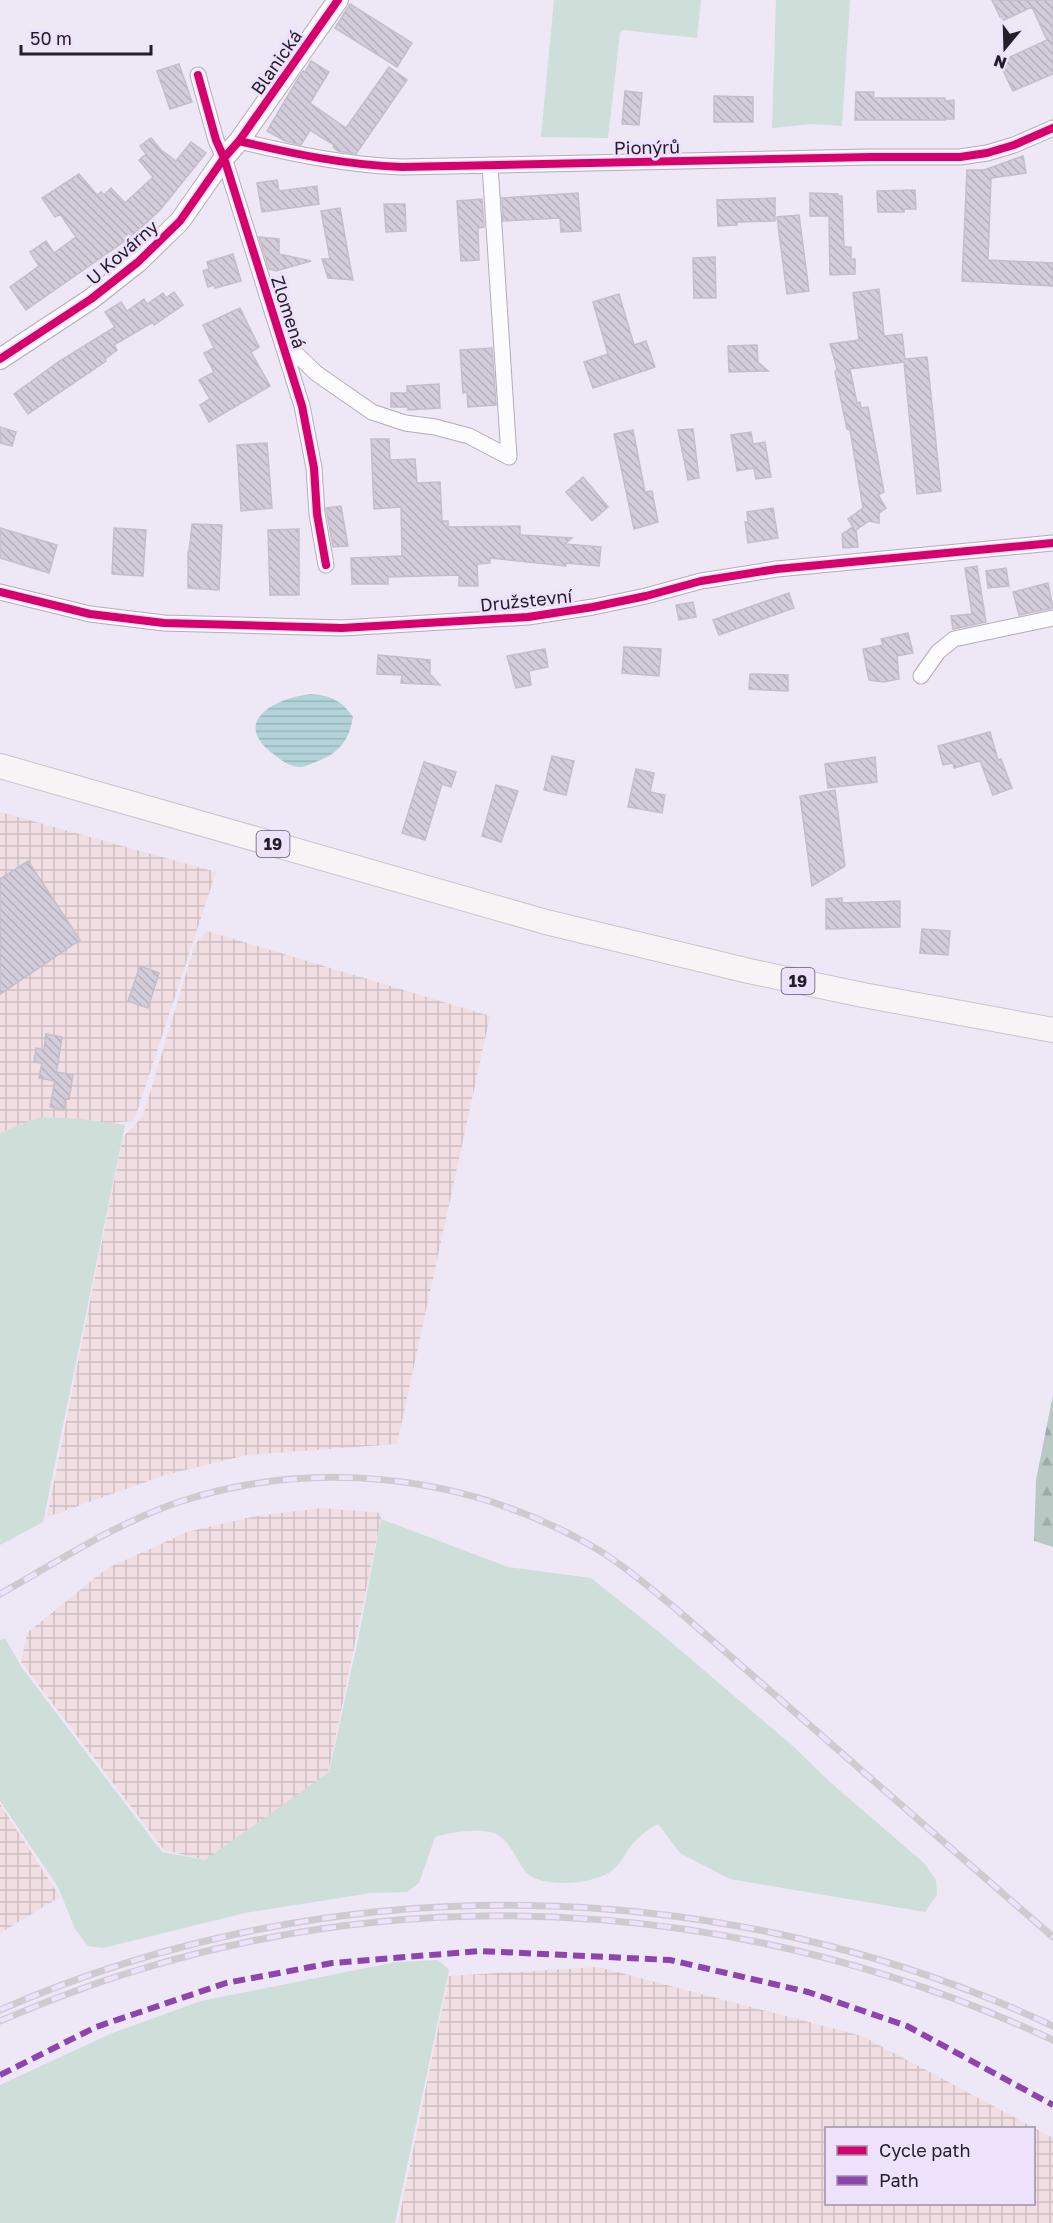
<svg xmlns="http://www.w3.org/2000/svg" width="1053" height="2223" font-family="'Golos Text',sans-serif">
  <defs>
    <pattern id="industrial-grid" width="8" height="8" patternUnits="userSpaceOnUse" patternTransform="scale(1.5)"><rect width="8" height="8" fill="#f0dee2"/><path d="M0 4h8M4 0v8" fill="none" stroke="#cebec2"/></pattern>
    <pattern id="forest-firs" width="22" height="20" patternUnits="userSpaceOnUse" patternTransform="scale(1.5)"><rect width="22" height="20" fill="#b8c8c2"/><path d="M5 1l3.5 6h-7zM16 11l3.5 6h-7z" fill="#9eaba7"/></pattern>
    <pattern id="water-rules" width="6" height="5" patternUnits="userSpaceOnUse" patternTransform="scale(1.5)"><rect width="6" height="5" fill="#b2d3d9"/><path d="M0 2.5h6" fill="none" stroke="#99b5ba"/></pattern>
    <pattern id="building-back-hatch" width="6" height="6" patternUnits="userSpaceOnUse" patternTransform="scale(1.5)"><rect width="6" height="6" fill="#d3cddb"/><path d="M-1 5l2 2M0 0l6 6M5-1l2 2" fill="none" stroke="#b5b0bc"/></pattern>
  </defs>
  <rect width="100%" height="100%" fill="#eee7f6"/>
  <path fill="url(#industrial-grid)" fill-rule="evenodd" d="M0,812L216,872L134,1121L108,1123L82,1119L40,1117L0,1133Z
    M207,931L490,1016L397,1444L247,1455L165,1475L47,1517L123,1137L143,1116L195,944Z
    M322,1508L382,1513L328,1773L206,1860L164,1850L21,1662L27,1633L106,1569L187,1532L256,1516Z
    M0,1804L60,1897L0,1933Z
    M598,1967L862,2036L1053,2138V2223H398L449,1976ZM826,2128H1034V2204H826Z"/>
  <path fill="#ceded8" d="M554,0H701L697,38L623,30L620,33L608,138L541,137Z
    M776,0H850L842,126L813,124L772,128Z
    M40,1117L82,1119L125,1125L43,1522L0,1545V1133Z
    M381,1519L508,1567L591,1578L659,1632L794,1747L831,1783L924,1863L936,1880L937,1895L925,1912L730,1879L680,1853L658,1824C651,1828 642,1834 636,1840C625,1850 623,1864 610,1872C592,1884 542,1889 526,1872C516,1860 510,1839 494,1833C478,1828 450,1832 435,1837L419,1883L407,1892L371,1893L245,1913L103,1948L88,1946L75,1929L58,1887L0,1801V1640L5,1638L22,1668L162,1852L205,1860L329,1772L359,1635Z
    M438,1960L449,1970L395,2223H0V2085L110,2034L201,2001L396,1962Z"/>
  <path fill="url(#forest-firs)" d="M1053,1395V1547L1034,1541L1036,1480Z"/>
  <path fill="url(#water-rules)" d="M311,694C332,696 341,700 353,717C349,739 341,752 318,761C313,763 307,766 301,767C290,767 284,762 276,756C228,722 275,698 311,694Z"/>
  <path fill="url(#building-back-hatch)" stroke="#c4beca" stroke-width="1.5" d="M992,0H1053V74L1013,91L999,62L1047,40L1032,7L1002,21Z
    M350,4L412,43L397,67L335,28Z
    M311,61L329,72L310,103L346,128L389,67L407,80L356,154L338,151L333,147L334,145L310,130L301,145L285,141L267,131L299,77L303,71L305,72Z
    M179,64L192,102L170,109L157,71Z
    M625,91L642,93L639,125L622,124Z
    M856,92H874L873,98H945V101L954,100V119H945V120H855Z
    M714,96L753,97V122H714Z
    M151,138L161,150L176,161L191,142L206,153L160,210L132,236L26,310L10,287L39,266L30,252L46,241L54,253L76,237L60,214L55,217L42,198L79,174L97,195L101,192L104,195L111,188L125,203L153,177L139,160L146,154L140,146Z
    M1023,156L1026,173L991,178L988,260L1053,263V286L962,281L967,170H984Z
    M277,180L279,191L317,186L319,204L262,212L257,183Z
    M915,190L916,209H904V212H878L877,191Z
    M578,193L581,231L561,232L560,218L503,221L502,198Z
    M810,193L838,194V196H842L844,247H851V259H855V274L830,275L829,216H810Z
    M775,198V221L737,222V225L718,226L717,200Z
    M482,199L484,227L478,228L479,260L461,261L457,201Z
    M384,204H405L406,231L386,232Z
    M340,208L350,265L353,280L328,278L322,259H330L321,211Z
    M799,215L809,291L787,294L777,217Z
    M259,237L279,239V254L311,261L276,271L269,269Z
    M233,254L241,281L215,288L214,285L208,287L203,271L209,269L207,262Z
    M715,257L716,298H694L693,258Z
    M879,289L884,336L902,334L905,359L927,357L941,491L917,494L904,362L850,369L857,403L860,402L861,408L868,407L884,492L878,495L886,508L879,513V523L869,521L856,530L858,547L843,548L842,534L853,527L848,519L863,508L850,430L847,429L835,372L837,369L830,344L859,340L853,293Z
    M174,292L183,305L154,325L153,322L114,345L117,350L105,359L106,361L28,414L14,394L58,362L115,327L105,312L121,302L127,311L144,299L147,304L163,293L166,298Z
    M619,294L634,345L646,341L655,367L593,388L584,362L608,354L593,302Z
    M240,308L259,347L251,352L270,386L209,422L200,405L210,399L199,380L214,372L204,353L214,348L203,325Z
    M757,345L758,362L768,371L729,372L728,346Z
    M492,348L496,405L468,407L467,392L463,393L460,350Z
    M439,384L440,408L408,410V407H391V393H407V386Z
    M0,427L16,432L12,446L0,443Z
    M693,429L699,478L688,480L678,430Z
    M633,430L645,492L652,491L658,522L634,529L614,434Z
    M751,432L753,444L765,442L771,477L756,479L754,468L737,471L731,435Z
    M371,439H389L390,460L415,459L417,483L440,482L442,521H448V527L520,526V535L572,538L565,544L601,547L599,566L566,563V566L490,558V563L477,564L478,586H459V575L388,577V584H352L351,558L402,556L401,507L374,509Z
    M267,443L272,508L241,511L237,445Z
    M583,477L608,507L592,521L566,492Z
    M341,506L348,546L333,547L326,508Z
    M773,508L778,538L748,543L745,522H748L747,512Z
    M192,524L222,525L219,590L188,588V552H189Z
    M0,528L57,545L49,573L0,558Z
    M114,528L146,530L143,576L112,574Z
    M299,529V595H270L268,530Z
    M977,566L986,622L953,629L951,616L972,614L965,568Z
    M1006,568L1009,586L988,588L986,571Z
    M1048,583L1053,608L1019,615L1013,592Z
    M789,593L794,608L719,635L713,620Z
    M693,602L696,617L679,620L676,605Z
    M908,633L913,653L897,656L899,679L884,682L869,680L863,649L883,645L881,639Z
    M624,647L661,649L659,676L622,673Z
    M545,649L548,667L529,671L531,685L516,688L507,656Z
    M378,655L430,660V674L440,685L401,683L402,675L377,674Z
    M750,674L788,675V691L749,689Z
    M990,732L998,760L1001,759L1012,788L993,795L980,761L954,768L953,763L943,765L938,746Z
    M552,756L574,761L566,795L544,790Z
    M875,757L877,782L828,788L825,764Z
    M424,762L456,772L451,787L442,784L425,840L402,833Z
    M636,769L654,773L650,792L665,795L662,813L628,807Z
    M496,785L518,791L501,842L482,836Z
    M835,790L845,866L812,886L800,796Z
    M28,861L80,940L0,994V879Z
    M842,898V903L900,901V927L826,929V899Z
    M922,929L950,931L948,955L920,953Z
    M140,966L159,973L148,1008L128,1001Z
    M46,1034L62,1037L56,1075V1072L73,1075L69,1099L66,1098L64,1110L50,1107L55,1081L39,1078L42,1063L34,1062L36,1048L44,1050Z"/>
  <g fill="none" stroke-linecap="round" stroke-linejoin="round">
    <defs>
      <path id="minor" d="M198,75L216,140L224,158L302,406L314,468L317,514L326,565
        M239,141C294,154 346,165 402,167L871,157H960L987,153L1014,145L1053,128
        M490,165L509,457
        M284,342L316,373L372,412L405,423L435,427L469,436L509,457
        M0,592L90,614L164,623L342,628L528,617L593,607L646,596L701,581L777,569L1053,543
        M921,676L938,652L954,639L1053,618"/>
      <path id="tertiary" d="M0,359L91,299L138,262L180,221L224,158L239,141L338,0"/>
      <path id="primary" d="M0,766L546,922L749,971L863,995L1053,1030"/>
    </defs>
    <use href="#minor" stroke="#b2adb8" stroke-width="17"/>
    <use href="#tertiary" stroke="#b2adb8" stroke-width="22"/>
    <use href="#primary" stroke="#c8c5cd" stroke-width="26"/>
    <use href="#minor" stroke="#fcfbfe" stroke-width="15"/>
    <use href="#tertiary" stroke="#fcfbfe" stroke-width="20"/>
    <use href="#primary" stroke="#f8f4f6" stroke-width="24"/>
    <defs>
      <path id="rail" d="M0,1594C59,1561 118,1522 182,1501C313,1459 458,1474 579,1539C614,1557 644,1583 675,1608L1053,1937
        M0,2010C335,1864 723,1872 1053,2026
        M0,2021C45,2002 91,1984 138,1970C444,1877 764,1906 1053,2040"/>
    </defs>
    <use href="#rail" stroke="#cecbd0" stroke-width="7"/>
    <use href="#rail" stroke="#eee1fc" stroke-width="4.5" stroke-dasharray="14" stroke-linecap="butt"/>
    <path stroke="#8e44ad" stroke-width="6" stroke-dasharray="12 6" stroke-linecap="butt" d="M0,2075L96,2027L226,1983L332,1963L480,1951L670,1960L808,1992L907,2026L1053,2105"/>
    <defs>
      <path id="cycleway" d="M198,75L216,140L224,158L302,406L314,468L317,514L326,565
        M239,141C294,154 346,165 402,167L871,157H960L987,153L1014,145L1053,128
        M0,359L91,299L138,262L180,221L224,158L239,141L338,0
        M0,592L90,614L164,623L342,628L528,617L593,607L646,596L701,581L777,569L1053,543"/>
    </defs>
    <use href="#cycleway" stroke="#eee1fc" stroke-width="11"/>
    <use href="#cycleway" stroke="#d6006c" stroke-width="8"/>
  </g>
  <g text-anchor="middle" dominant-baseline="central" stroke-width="6" stroke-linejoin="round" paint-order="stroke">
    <g fill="#eee1fc" stroke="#605868" stroke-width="1.5">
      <rect x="256.5" y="831" width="33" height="26" rx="4.5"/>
      <rect x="781.5" y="968" width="33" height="26" rx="4.5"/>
    </g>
    <g font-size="16" font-weight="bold" fill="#231e28">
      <text x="273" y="844">19</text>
      <text x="798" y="981">19</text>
    </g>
    <g font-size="18" fill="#231e28" stroke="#eee1fc">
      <text transform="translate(276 62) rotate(-55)">Blanická</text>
      <text transform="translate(647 147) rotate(-1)">Pionýrů</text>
      <text transform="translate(122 252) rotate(-41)">U Kovárny</text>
      <text transform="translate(289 312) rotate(72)">Zlomená</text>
      <text transform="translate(526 600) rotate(-6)">Družstevní</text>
    </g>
  </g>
  <rect x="825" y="2127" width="210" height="78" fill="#eee1fc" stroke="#9d93a7" stroke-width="1.5"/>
  <rect x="837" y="2146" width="30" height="9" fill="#d6006c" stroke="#9d93a7" stroke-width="1.5"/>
  <text x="879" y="2157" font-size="18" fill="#231e28">Cycle path</text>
  <rect x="837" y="2176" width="30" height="9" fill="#8e44ad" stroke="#9d93a7" stroke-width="1.5"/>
  <text x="879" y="2187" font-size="18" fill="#231e28">Path</text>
  <g transform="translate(1005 48) rotate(199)" stroke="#eee1fc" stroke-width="4.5" paint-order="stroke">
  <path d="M0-4.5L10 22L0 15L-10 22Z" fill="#231e28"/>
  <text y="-9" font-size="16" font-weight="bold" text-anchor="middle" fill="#231e28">N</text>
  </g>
  <path d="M21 45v9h130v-9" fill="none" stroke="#231e28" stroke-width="3"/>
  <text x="30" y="45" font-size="18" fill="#231e28" stroke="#eee1fc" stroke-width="4.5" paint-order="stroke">50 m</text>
</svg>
